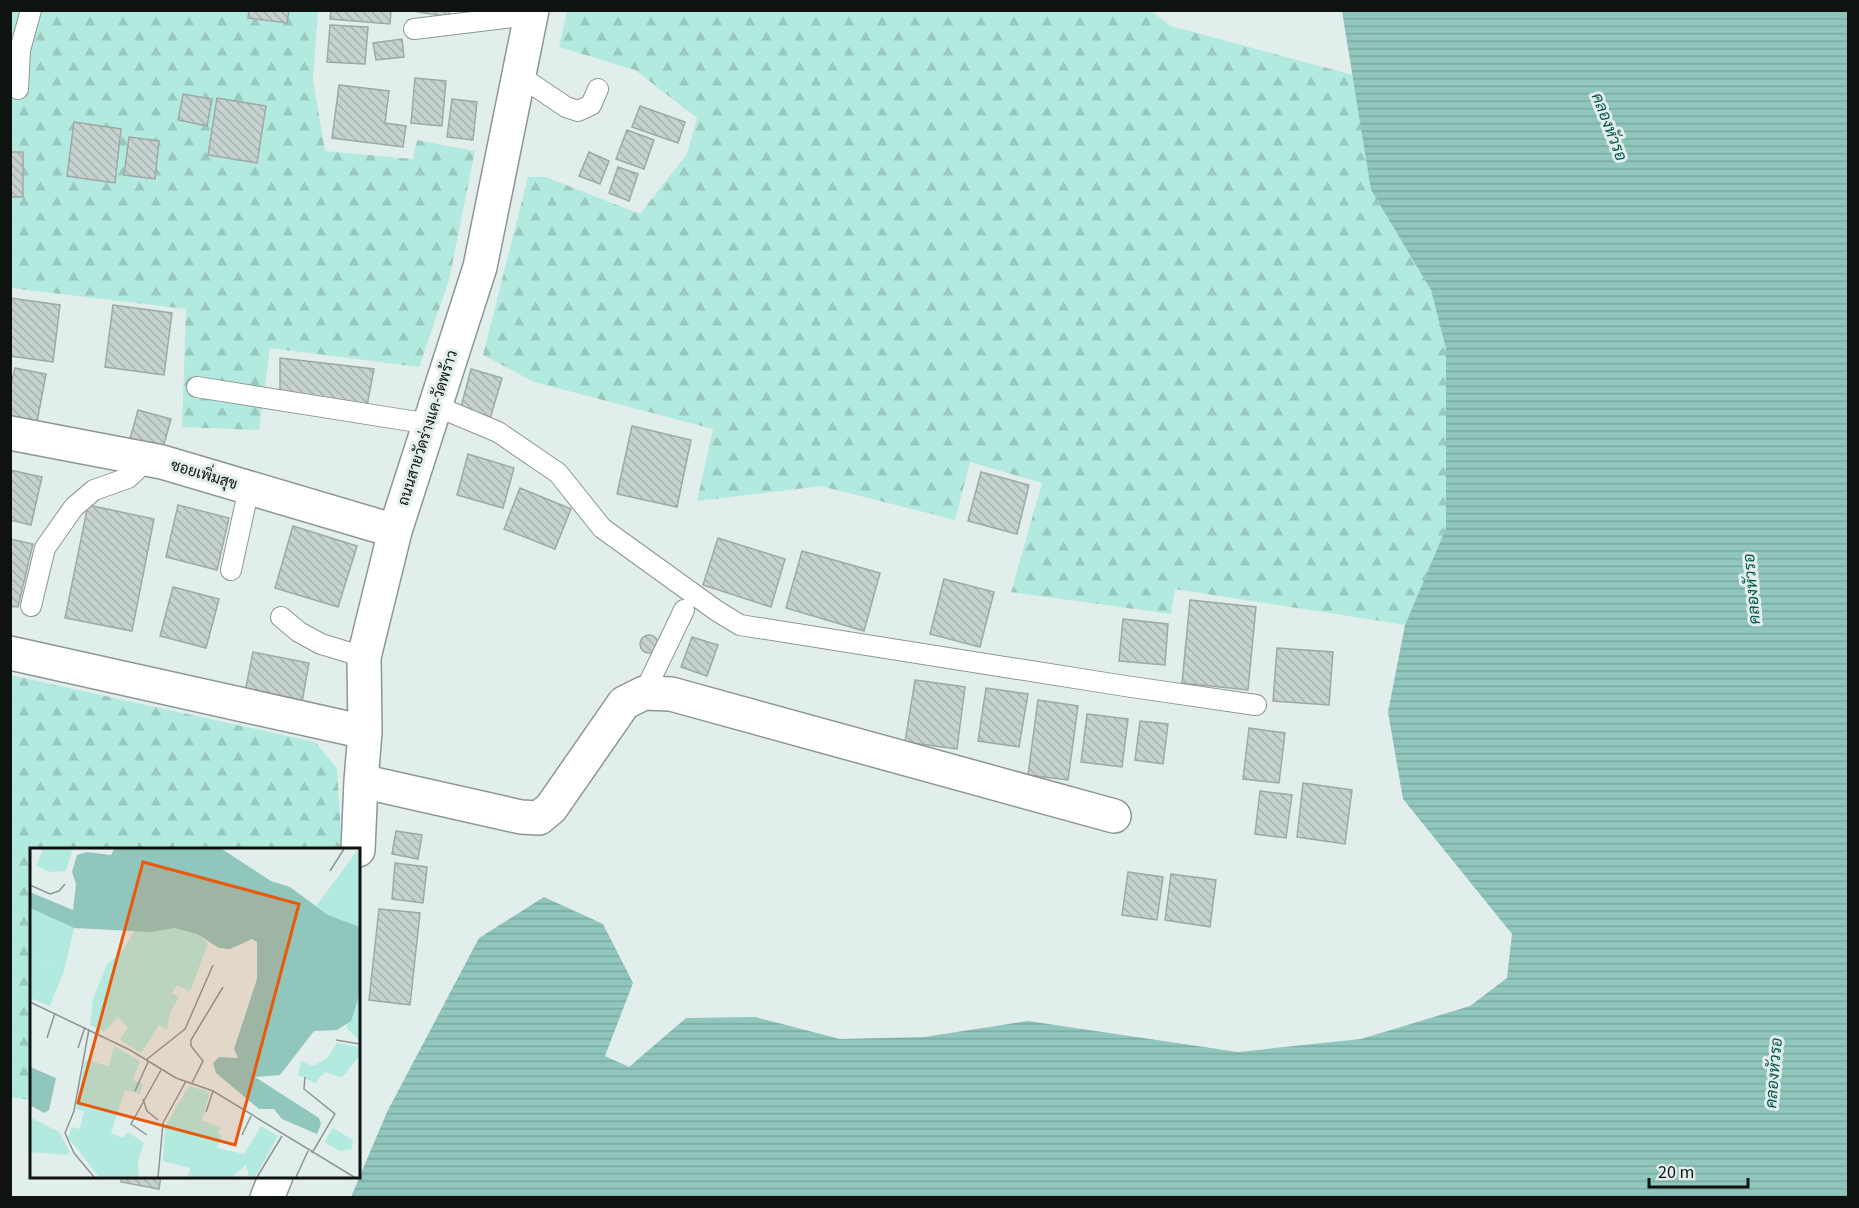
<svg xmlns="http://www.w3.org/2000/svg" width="1859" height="1208" font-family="'Source Sans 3',Sarabun,sans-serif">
  <defs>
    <pattern id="forest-firs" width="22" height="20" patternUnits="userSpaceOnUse" patternTransform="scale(1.5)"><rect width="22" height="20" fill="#b3eadf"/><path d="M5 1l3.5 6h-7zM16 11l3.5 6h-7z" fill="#99c8be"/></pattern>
    <pattern id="water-rules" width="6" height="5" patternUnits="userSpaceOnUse" patternTransform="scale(1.5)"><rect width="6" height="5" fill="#90c6bc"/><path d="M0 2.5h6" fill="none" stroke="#7ba9a1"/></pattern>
    <pattern id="building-back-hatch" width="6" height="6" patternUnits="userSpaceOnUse" patternTransform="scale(1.5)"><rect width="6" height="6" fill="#c6d2cf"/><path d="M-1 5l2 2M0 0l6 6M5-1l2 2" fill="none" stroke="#a9b3b1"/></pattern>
  </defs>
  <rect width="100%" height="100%" fill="#e2eeec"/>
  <path fill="url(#forest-firs)" d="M11,11H318L313,79L325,151L413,159L417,140L475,151L449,280L419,367L270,348L259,430L182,427L186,309L11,288Z
    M567,11H1151L1171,26L1353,75L1371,190L1431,290L1446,349V528L1405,625L1175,589L1171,614L1011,592L1042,483L970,462L955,520L821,486L697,501L713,429L534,382L483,355L528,177H546L640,214L687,154L697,118L635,70L559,47Z
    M10,675L315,742L337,768L342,849L32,850L31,1100L10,1097Z"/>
  <path fill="url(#water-rules)" d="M1342,11H1848V1197H351L387,1112L479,938L544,897L603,924L633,983L605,1056L629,1067L686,1018L755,1017L840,1039L924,1037L1028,1021L1238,1052L1361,1039L1470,1006L1507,978L1512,934L1403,799L1388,712L1405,625L1446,528V349L1431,290L1371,190Z"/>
  <path fill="url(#building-back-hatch)" stroke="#9da9a7" stroke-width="1.5" d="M249,10H289L287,23L248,18Z
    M331,10H391L390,24L330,19Z
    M406,10H450L449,17Z
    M330,25L368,27L365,64L327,62Z
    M402,39L404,57L376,60L373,43Z
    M415,78L446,81L442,126L411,123Z
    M339,85L389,91L385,123L406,126L403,147L332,138Z
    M183,94L212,99L207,126L178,120Z
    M217,98L266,106L257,163L208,155Z
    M452,99L477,102L473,140L447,137Z
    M640,106L685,122L678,143L632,127Z
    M74,122L121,129L115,183L67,176Z
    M627,130L654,140L644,169L616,159Z
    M129,137L159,141L155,179L124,175Z
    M10,152H23V197H10Z
    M589,152L609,161L600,184L579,176Z
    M618,167L638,174L629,201L609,193Z
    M10,298L60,305L53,362L10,356Z
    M113,305L172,313L164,375L105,367Z
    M280,358L374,369L367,406L280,396Z
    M15,368L46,374L37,422L10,416V388Z
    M471,369L502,378L490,419L460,411Z
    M138,410L171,419L161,455L128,446Z
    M632,426L691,440L677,507L617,494Z
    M468,454L514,468L503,508L457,495Z
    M10,470L42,477L31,525L10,520Z
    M981,472L1029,485L1017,534L968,521Z
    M520,488L571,509L555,549L504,529Z
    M88,505L154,519L132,631L65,618Z
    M178,505L229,518L217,570L166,557Z
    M293,526L357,546L338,607L275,588Z
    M718,538L785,559L771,607L703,585Z
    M10,539L33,544L18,607L10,606Z
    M802,551L880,573L864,631L786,608Z
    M944,579L994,592L980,647L930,634Z
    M173,587L219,599L206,648L160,636Z
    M1190,600L1256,607L1248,690L1182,683Z
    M1123,619L1168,624L1165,665L1119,661Z
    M640 644a9 9 0 1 1 18 0a9 9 0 1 1-18 0Z
    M692,637L718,645L707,676L681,667Z
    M1277,648L1333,652L1329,705L1273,701Z
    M253,652L309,663L302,702L245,692Z
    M915,680L965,687L957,749L905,742Z
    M986,688L1028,694L1019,747L978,741Z
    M1038,700L1078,706L1068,780L1028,775Z
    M1087,714L1128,719L1122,767L1081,762Z
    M1140,721L1168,724L1163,764L1135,760Z
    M1249,728L1285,733L1279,783L1243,779Z
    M1303,783L1352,790L1345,844L1297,837Z
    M1260,791L1292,795L1286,838L1255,834Z
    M396,831L422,835L418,859L392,854Z
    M395,863L427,867L423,903L392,899Z
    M1128,872L1163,877L1157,920L1122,915Z
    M1171,874L1216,880L1210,927L1165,920Z
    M379,909L420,913L410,1005L369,1000Z
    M122,1176H161L159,1189L121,1182Z"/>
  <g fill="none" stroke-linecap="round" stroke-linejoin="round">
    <defs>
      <path id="lane" d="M414,29L531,15
        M520,76L566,107L578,111L591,105L598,89
        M18,89L20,50L31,10
        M197,387L430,424
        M436,406L498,432L558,473L602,528L717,611L740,625L1125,686L1256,705
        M231,570L249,488
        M31,606L45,548L74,507L94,490L128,478L148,459
        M281,617L299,632L321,644L364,657
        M644,693L684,610"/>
      <path id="street" d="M10,433L162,462L395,531
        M10,653L365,732
        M361,781L521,817L539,818L551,808L624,703L644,693L671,694L1114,816
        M358,850L361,781L365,732L364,657L395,531L480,267L532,10
        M267,1198L276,1176"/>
    </defs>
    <use href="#lane" stroke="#8c9795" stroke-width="22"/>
    <use href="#street" stroke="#8c9795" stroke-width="36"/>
    <use href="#lane" stroke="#fff" stroke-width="20"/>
    <use href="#street" stroke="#fff" stroke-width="33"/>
  </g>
  <g text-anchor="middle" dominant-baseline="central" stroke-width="6" stroke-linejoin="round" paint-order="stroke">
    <g font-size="15" fill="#0e1312" stroke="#e2eeec">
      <text transform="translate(428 428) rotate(-72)">ถนนสายวัดร่างแค-วัดพร้าว</text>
      <text transform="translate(204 475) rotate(17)">ซอยเพิ่มสุข</text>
    </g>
    <g font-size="16" font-style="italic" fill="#03544a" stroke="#e2eeec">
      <text transform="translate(1609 127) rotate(69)">คลองหัวรอ</text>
      <text transform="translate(1752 589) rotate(-95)">คลองหัวรอ</text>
      <text transform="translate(1774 1073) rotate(-85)">คลองหัวรอ</text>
    </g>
  </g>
  <g transform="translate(30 848)">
    <rect width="330" height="330" fill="#e2eeec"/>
    <path d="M327,3L330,5V79L298,67L286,58ZM0,107L34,123L20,158L0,150Z" fill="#b3eadf"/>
    <path d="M13,1H43L36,23L20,24L6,18ZM0,60L44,80L34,123L0,107ZM144,80L167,86L178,95L160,144L147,137L142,145L149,149L140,165L137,182L129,177L111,205L90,192L98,179L88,169L74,184L60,177L63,151L77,116L92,104L105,82ZM330,145V194L316,179ZM307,195L330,199V207L312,230L295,224L285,235L268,227L271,213L283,218L297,210ZM84,198L110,213L103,232L113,236L110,246L95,242L81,285L93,290L98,284L114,295L108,312L109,329H69L38,289L42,279L50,281L54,263L46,261L55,212L79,218ZM159,238L180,244L172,272L190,280L188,285L192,288L187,300L214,306L231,278L248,288L225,329H219L216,317L202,329H158L160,320L133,313L135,279Z" fill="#b3eadf"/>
    <path d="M0,269L29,284L40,304L37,307L0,304ZM303,280L323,292L322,301L310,303L294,294Z" fill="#b3eadf"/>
    <path d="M84,1H192L241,33L260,39L298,67L330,79V145L321,173L307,182L284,183L250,227L225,229L289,270L291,276L287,286L252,271L244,261H229L186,225L183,215L189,209L208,210L204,201L227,131V94L222,91L200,101L189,100L167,86L144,80L121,84L44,80L0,60V44L43,62L46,36L42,24L47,7L57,4L81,7ZM0,219L26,230L19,262L14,265L0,257Z" fill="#90c6bc"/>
    <path fill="none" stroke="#8d9695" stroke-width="1.5" d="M300,23L314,1M0,37L20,46L29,43L35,36M0,154L100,202L146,230L183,243L324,329M59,181L44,263L35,285L44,305L64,329M17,190L25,165M306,192L330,196M48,200L55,179M116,212L155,181L183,117M275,229L274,241L305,266L282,305M162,235L173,213L161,198V192L193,139M105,243L118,214M113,251L117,263L128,272M176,264L183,243M117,287L101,276L131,222M212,287L221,268M128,329L133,275L156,233M227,329L252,288M266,329L278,303"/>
    <path fill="#e8590c" fill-opacity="0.15" stroke="#e8590c" stroke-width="3" d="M113,14L269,56L205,297L48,255Z"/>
    <rect width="330" height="330" fill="none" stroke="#0e1312" stroke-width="3"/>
  </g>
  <rect width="1859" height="1208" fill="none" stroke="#0e1312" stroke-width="24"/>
  <path d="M1649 1178v9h99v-9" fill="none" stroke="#0e1312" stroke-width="3"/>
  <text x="1658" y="1178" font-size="18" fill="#0e1312" stroke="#e2eeec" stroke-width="4.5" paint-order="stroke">20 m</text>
</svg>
